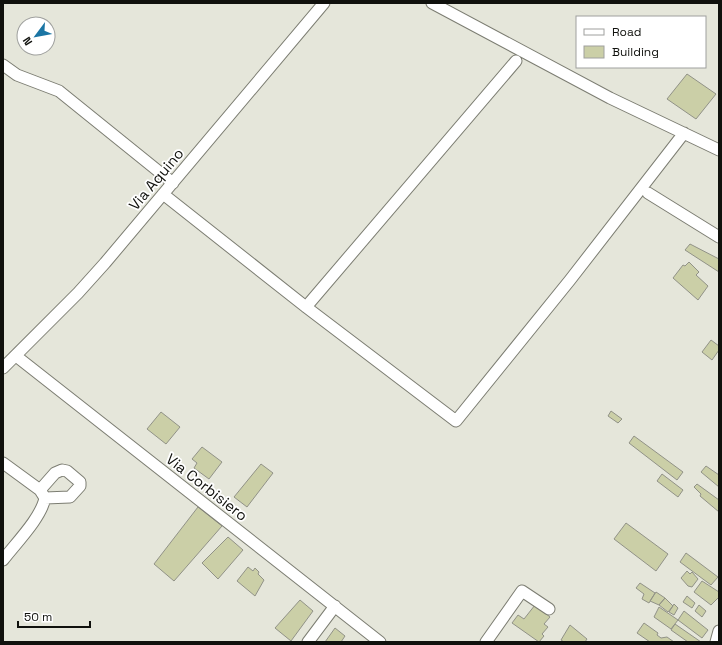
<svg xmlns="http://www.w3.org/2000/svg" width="722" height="645" font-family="'Space Grotesk',sans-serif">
  <rect width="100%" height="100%" fill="#e5e6da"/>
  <path fill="#cbcfa7" stroke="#919287" d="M687,74L716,94L696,119L667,99Z
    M690,244L719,259V272L685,250Z
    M689,262L699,272L696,275L708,286L698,300L673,278L683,265L685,266Z
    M711,340L719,346V350L712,360L702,352Z
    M611,411L622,419L618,423L608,416Z
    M161,412L180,427L166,444L147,429Z
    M634,436L683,472L677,480L629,443Z
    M202,447L222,462L209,479L194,468L197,463L192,459Z
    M261,464L273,473L247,507L234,497Z
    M706,466L719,475V487L701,472Z
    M662,474L683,490L678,497L657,481Z
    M697,484L719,500V512L700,496L701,494L694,487Z
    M198,507L222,526L174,581L154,564Z
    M626,523L668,554L656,571L614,539Z
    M228,537L243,550L218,579L202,563Z
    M686,553L718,577L711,585L680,562Z
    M248,567L253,571L255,568L259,572L258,574L264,580L255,596L237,581Z
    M687,571L690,574L692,572L698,579L692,587L688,586L681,578Z
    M702,581L719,592V597L711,605L694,592Z
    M640,583L655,593L649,603L642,599L644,594L636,588Z
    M656,592L665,598L659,605L650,601Z
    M687,596L695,603L692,608L683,602Z
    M665,598L673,606L668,612L659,605Z
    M300,600L313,611L291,641L275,628Z
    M674,604L678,608L674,615L669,612Z
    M535,605L550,617L544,624L548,627L542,634L544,636L539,642L512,623L518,615L524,619Z
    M699,605L706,611L702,617L695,611Z
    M659,607L678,620L671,629L654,617Z
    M684,611L708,630L702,638L678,620Z
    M644,623L658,633L657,635L661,638L667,637L674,642H650L637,633Z
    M675,624L701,642H688L671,630Z
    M570,625L587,639L585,642H564L561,640Z
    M335,628L345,636L341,642H325Z"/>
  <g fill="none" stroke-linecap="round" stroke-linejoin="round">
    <defs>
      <path id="minor" d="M432,3L610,98L719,150
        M3,65L17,75L59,91L173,183
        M648,193L719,237
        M163,194L306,307L456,421L570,280L684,133
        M306,307L516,61
        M16,356L380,642
        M3,368L78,293L105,263L324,3
        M3,463L40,490L45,498C41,518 16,543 3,560
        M40,490L55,473L62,470L67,471L80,482V486L70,497L45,498
        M308,642L335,606
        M486,642L522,591L549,609
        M716,642L719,631"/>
    </defs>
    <use href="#minor" stroke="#7c7d72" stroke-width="13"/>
    <use href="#minor" stroke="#fff" stroke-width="11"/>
  </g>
  <g text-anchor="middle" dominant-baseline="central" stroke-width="3.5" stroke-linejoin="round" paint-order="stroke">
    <g font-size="15" fill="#10110d" stroke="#fff">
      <text transform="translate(156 179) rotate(-50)">Via Aquino</text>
      <text transform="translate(207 487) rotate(38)">Via Corbisiero</text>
    </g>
  </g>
  <rect width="722" height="645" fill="none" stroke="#10110d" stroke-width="8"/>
  <rect x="576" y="16" width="130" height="52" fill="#ffffff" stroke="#9fa09e"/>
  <rect x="584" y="29" width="20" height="6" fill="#ffffff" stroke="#9fa09e"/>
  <text x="612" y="36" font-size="12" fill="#10110d">Road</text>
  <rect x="584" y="46" width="20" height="12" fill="#cbcfa7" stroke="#9fa09e"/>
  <text x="612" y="56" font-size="12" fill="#10110d">Building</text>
  <g transform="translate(36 36) rotate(238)"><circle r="19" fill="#ffffff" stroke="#9fa09e"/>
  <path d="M0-3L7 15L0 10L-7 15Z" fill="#1b75a4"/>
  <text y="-6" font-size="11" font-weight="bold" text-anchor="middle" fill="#10110d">N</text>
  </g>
  <path d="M18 621v6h72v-6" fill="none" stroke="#10110d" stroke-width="2"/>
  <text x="24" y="621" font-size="12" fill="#10110d" stroke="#ffffff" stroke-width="3" paint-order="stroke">50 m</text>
</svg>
